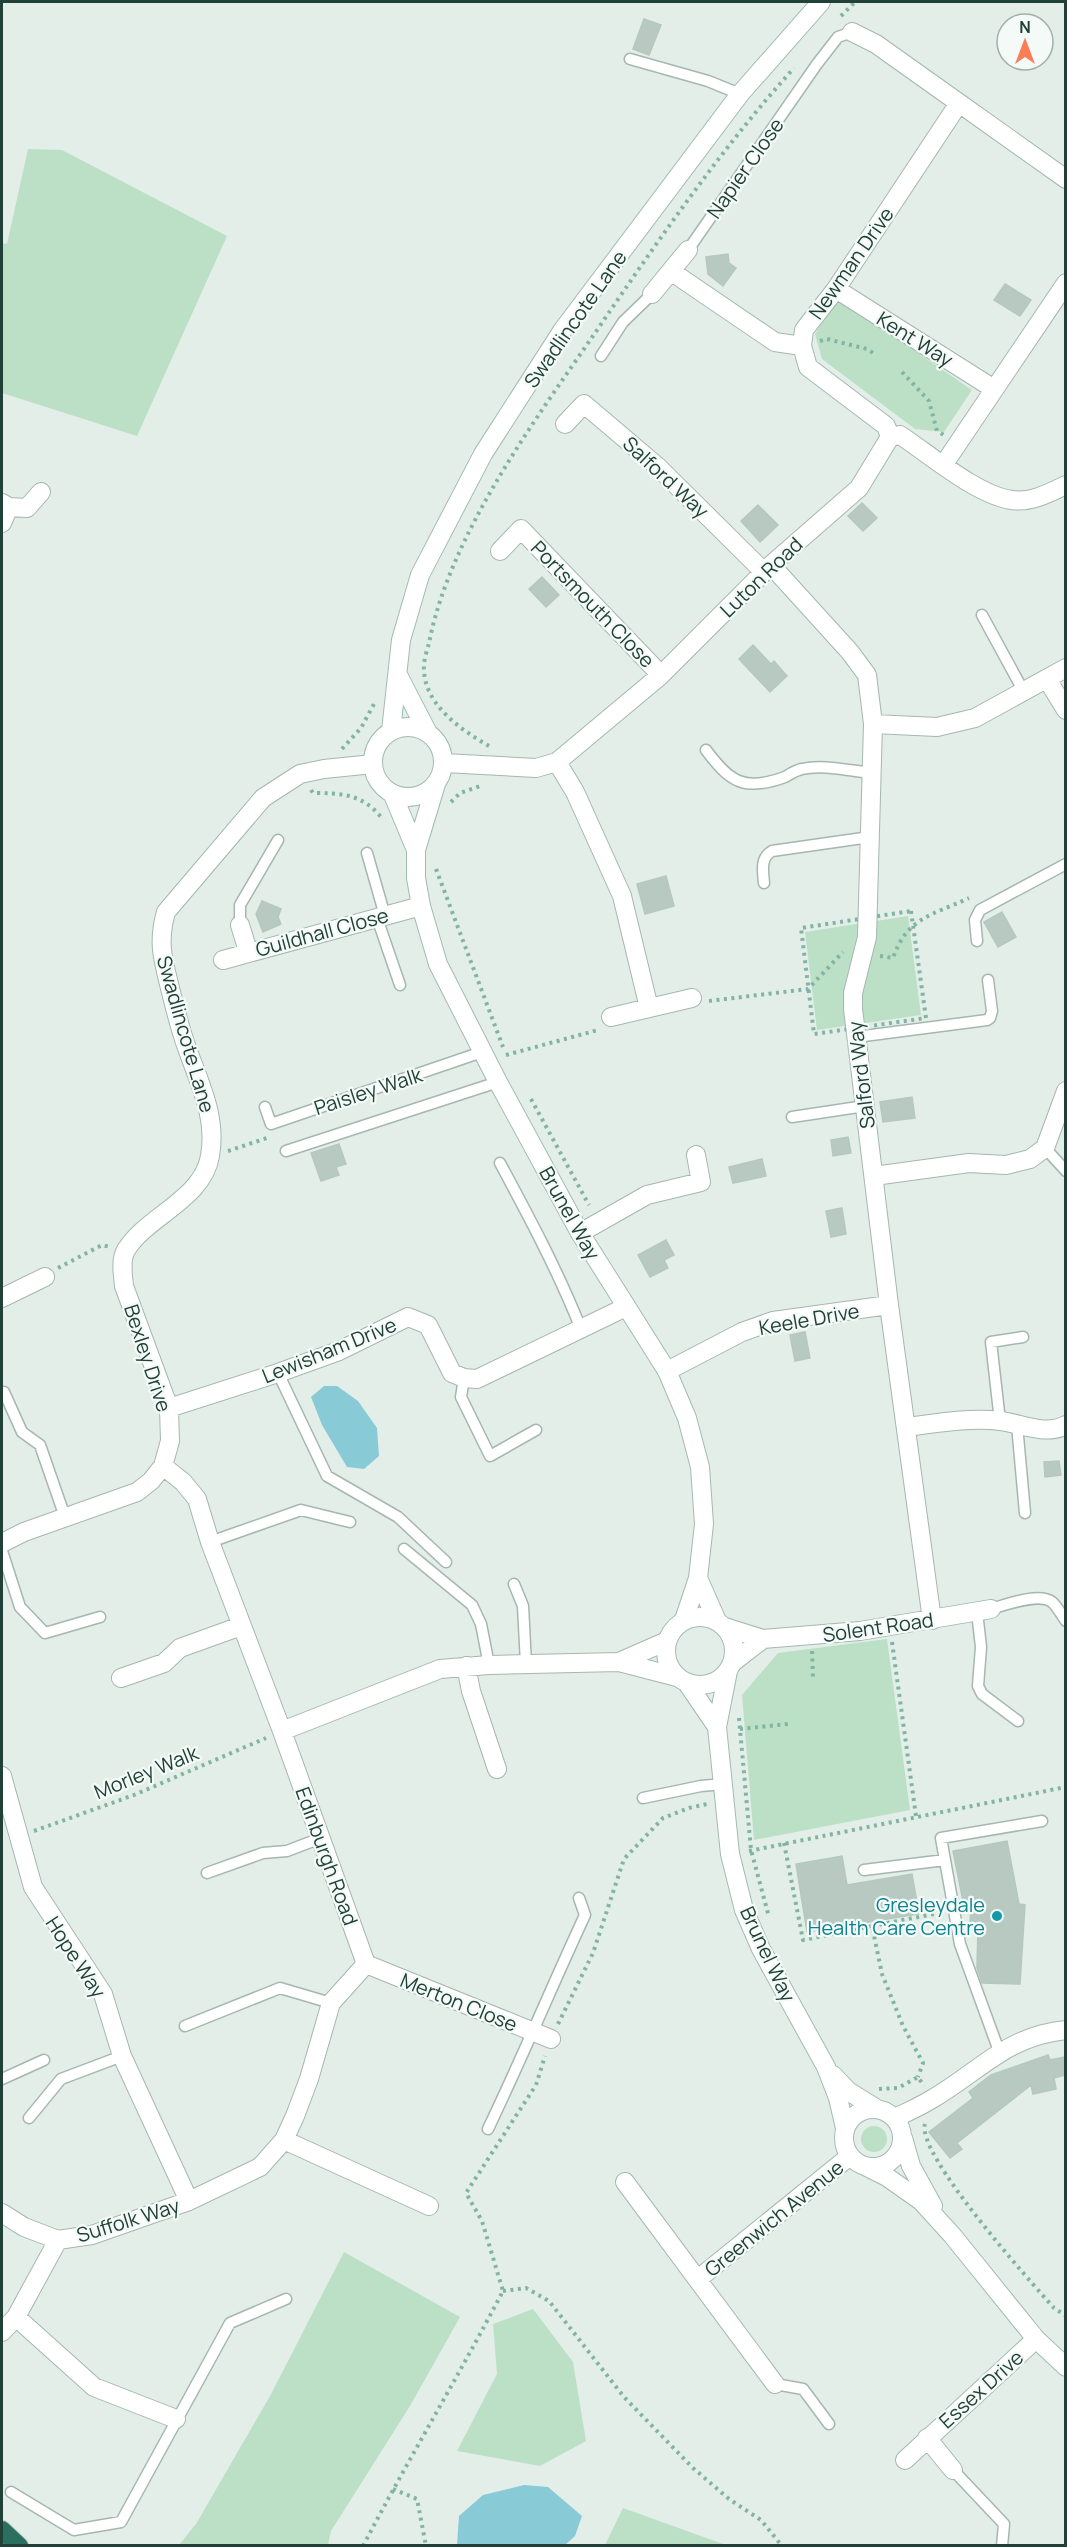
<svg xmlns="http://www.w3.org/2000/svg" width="1067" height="2547" font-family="Manrope,sans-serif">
  <rect width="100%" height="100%" fill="#e3eee9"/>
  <path fill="#bbe0c5" d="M28,149L62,150L227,236L137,436L2,393V243L7,244Z
    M838,298L972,390L944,432L915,429L822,359L815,334Z
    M908,916L921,1015L817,1030L805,932Z
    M887,1639L910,1810L754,1840L742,1695L778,1653Z
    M861 2139a13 13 0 1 1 26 0a13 13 0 1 1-26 0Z
    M344,2252L460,2317L410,2406L331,2531L328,2545H179L196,2524L270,2396Z
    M533,2309L573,2362L586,2441L540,2466L457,2451L497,2374L493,2324Z
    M623,2508L726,2545H605Z"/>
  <path fill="#88cbd6" d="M324,1386H337L358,1401L377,1428L379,1456L364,1469L347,1467L322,1425L311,1397Z
    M524,2485L548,2487L582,2516L575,2536L565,2545H457L459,2516L483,2495Z"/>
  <path fill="#b8c9c2" stroke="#b5c8c0" stroke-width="1.5" d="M644,19L661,25L649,55L633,49Z
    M728,254L729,263L736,268L723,286L708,274L706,257Z
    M1005,284L1031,300L1020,316L994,300Z
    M862,503L877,518L863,531L848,516Z
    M758,505L778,525L760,542L741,521Z
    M542,577L559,595L546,607L529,589Z
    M753,645L771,664L774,661L787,676L770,692L739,659Z
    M666,876L674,906L645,914L637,884Z
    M262,901L281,909L278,917L281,924L263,932L256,914Z
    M1002,912L1016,937L998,947L984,922Z
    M912,1097L915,1118L883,1122L880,1102Z
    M848,1137L851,1153L833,1156L831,1140Z
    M339,1144L346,1164L336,1167L339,1175L321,1181L311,1153Z
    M762,1159L766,1176L733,1183L729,1167Z
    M842,1208L846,1234L831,1237L826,1211Z
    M666,1240L674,1255L664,1260L668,1268L650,1277L638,1255Z
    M805,1332L810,1358L795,1361L790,1335Z
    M1059,1461L1061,1475L1045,1477L1044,1462Z
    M1007,1841L1019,1904L1025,1905L1020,1984L982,1983L977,1968L978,1927L970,1926L971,1902L963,1901L953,1851Z
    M842,1856L847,1885L912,1874L919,1914L807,1932L796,1864Z
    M1048,2055L1050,2060L1065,2057V2075L1054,2078L1056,2089L1033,2094L1031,2085L957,2143L962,2149L950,2158L929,2132L973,2098L969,2092L991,2075Z"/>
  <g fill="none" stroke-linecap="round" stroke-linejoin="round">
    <defs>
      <path id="lane" d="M630,59L708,81L740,94
        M688,250L817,64L838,37L852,32
        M601,356L623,322L652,294
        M982,615L1024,692
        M706,750C730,782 744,792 785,777C790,774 796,770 802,769C823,764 850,771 872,773
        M367,853L385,916
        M764,883C763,871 760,858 772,851L870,837
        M377,918L400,985
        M240,925V905L278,840
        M977,941L975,920L980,910L1066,864
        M856,1037L987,1020L990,1018L992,1011L988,980
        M265,1107L271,1124L482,1052
        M792,1117L865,1106
        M1045,1148L1066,1171
        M286,1151L498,1082
        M500,1163C529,1217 558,1271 581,1329
        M278,1373L327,1476L398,1517L446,1562
        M464,1378L461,1397L490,1456L536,1430
        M4,1392L22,1432L40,1445L65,1517
        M1000,1421L991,1342L1023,1337
        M1017,1425L1025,1513
        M210,1542L301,1510L350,1522
        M404,1549L472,1605L481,1624L489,1665
        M2,1551L20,1607L45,1633L100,1617
        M514,1584L523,1606L526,1664
        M991,1609C1005,1605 1039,1592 1052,1602C1057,1606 1062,1616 1066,1621
        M977,1612L981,1647L978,1686L982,1694L1018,1721
        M643,1798L701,1786L724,1784
        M864,1870L945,1860
        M207,1873L263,1853L287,1851L321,1838
        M185,2026L280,1988L331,2003
        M999,2051L960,1944L941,1838L1042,1821
        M2,2079L44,2060
        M29,2118L61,2079L122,2056
        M488,2129C522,2058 552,1986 585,1915L579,1898
        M775,2384L803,2389L829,2424
        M953,2470L1004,2524L1002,2546
        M11,2492L74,2530L121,2522L230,2323L286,2299"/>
      <path id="street" d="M852,32L876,44L959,103
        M672,272L775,342L802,346
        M836,289L994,389
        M652,294L688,250
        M565,424L584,404L657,466L764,572
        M890,437L886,426L808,367L802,346L804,330L836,289L959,103L1066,179
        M944,464L1066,283
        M2,503L9,507L2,523
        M9,507L27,508L41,492
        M500,551L521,529L661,675
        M771,565L850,652L867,675L873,724L867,937L853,993V1009L889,1305L932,1620
        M1047,679L1066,710
        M873,724L937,727L975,718L1066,668
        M557,762L575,792L622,896L649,1008
        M444,763L536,768L557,762L661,675L771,565L859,488L890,437L900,435C929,454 978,496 1012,500C1031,503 1049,493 1066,485
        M240,925L248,951
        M223,960L421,906
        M611,1017L692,998
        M874,1176L969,1163L1006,1165L1030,1159L1045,1148L1066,1091
        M580,1233L647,1195L701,1182L696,1155
        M2,1298L45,1277
        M667,1371L742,1332L773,1321L889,1305
        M169,1408L278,1373L339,1351L408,1317L428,1325L452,1373L464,1378L477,1379L626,1307
        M907,1427C937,1423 971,1417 1001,1421C1022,1424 1046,1436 1066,1425
        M163,1466L183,1482L197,1499L210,1542L282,1731L366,1964
        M2,1543L24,1532L137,1492L151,1481L163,1466L170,1441L169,1408L124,1286C123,1275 120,1260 126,1250C147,1216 203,1199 210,1156C218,1111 194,1074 182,1033C177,1017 173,1000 169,984C162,956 158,940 166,912L263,798L300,774L324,769L373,764
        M725,1627L763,1639L860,1631L991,1609
        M619,1662L667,1641
        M732,1663L763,1639
        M466,1666L471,1691L497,1769
        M121,1678L164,1663L180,1648L241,1626
        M282,1731L440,1669L489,1665L619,1662L677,1677
        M2,1776L33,1887L103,1994L122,2056L189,2201
        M366,1964L551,2039
        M895,2118C907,2112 921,2106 932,2099C979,2072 1006,2036 1066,2030
        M284,2140L429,2206
        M625,2182L775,2384
        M2,2213L24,2227L58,2240L92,2235L189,2201L260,2167L284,2140L295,2116L309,2079L331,2003L366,1964
        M698,2279L850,2156
        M16,2317L94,2387L176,2419
        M2,2332L16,2317L58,2240
        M927,2438L953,2470
        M905,2460L1036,2339"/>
      <path id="secondary" d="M398,675L428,733
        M373 762a35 35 0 1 1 70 0a35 35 0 1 1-70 0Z
        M391,731L401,640L420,575L483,454L562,331L740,94L821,2
        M436,784L416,850V878L421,906L438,964L498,1082L580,1233L667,1371L687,1418L700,1467L704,1524L698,1578L684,1620
        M393,795L416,850
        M698,1578L717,1621
        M666 1651a34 34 0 1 1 68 0a34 34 0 1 1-68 0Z
        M728,1671L717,1727L730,1854L744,1910L761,1949L826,2067L838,2098L845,2128
        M687,1683L717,1727
        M833,2075L848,2091L877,2109
        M844 2138a29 29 0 1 1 58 0a29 29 0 1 1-58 0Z
        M903,2138L911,2166L933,2206
        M865,2166L887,2177L921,2201L952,2235L1036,2339L1066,2367"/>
      <path id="highway" d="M2,2530L19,2546"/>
    </defs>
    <use href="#lane" stroke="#a5b7b0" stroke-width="13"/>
    <use href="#street" stroke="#a5b7b0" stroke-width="20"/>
    <use href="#secondary" stroke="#a1bbb1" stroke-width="20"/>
    <use href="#highway" stroke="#c1cac7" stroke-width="20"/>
    <path stroke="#82b4a4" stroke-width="4" stroke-dasharray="3 4.5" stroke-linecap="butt" d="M841,16L855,2
      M820,341L827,339L867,349L875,354
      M902,372L929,401L937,431L944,435
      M489,746C461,730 425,705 424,670C423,662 427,651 429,643C450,535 533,423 595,333C657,242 720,150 794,68
      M342,749L361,728L374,704
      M311,790L313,793C341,793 362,794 381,817
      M451,802L460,793L483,785
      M436,869L503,1047
      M911,911L926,1018L814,1034L801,928Z
      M880,956L893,958C907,917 933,915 969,898
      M709,1001L808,989L843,952
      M506,1055L598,1030
      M531,1099L589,1205
      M228,1151L267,1138
      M58,1268L102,1245L110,1247
      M892,1642L916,1816
      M812,1651L813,1677
      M739,1718L751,1850L769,1917
      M740,1729L788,1724
      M34,1831L134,1795L266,1738
      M784,1843L803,1940L872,1926L882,1974L903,2026L923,2063L918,2077
      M749,1851L1066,1787
      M872,1926L934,1914
      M558,2024L593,1953L624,1859L663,1818L689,1808L707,1804
      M879,2089L898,2088L918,2077L924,2086
      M925,2124C916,2154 1030,2281 1054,2308L1066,2316
      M503,2291L526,2288L549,2301L624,2397L693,2468L729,2499L761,2520L782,2546
      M393,2489L417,2499L426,2546
      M363,2546C408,2460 458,2377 503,2291L482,2221L466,2193L536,2085L545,2056"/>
    <use href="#lane" stroke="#fff" stroke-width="10"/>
    <use href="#street" stroke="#fff" stroke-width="18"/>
    <use href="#secondary" stroke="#fff" stroke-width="18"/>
    <use href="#highway" stroke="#2b6f61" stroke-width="18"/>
  </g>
  <circle fill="#0f9aa8" stroke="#f4faf7" stroke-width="2" cx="997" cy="1916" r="6"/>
  <g text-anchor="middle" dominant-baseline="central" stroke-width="4.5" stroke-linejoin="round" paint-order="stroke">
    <g font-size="20" fill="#214138" stroke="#f4faf7">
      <text transform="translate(745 168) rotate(-55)">Napier Close</text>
      <text transform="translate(851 263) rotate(-55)">Newman Drive</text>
      <text transform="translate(575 319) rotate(-55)">Swadlincote Lane</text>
      <text transform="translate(915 339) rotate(32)">Kent Way</text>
      <text transform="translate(666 477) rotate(43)">Salford Way</text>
      <text transform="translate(761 577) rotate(-44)">Luton Road</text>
      <text transform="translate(593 604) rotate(46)">Portsmouth Close</text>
      <text transform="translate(322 932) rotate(-15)">Guildhall Close</text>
      <text transform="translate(186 1034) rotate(74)">Swadlincote Lane</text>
      <text transform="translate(861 1075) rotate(-97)">Salford Way</text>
      <text transform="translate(368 1091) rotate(-18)">Paisley Walk</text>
      <text transform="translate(570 1213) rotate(61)">Brunel Way</text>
      <text transform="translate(809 1319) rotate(-10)">Keele Drive</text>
      <text transform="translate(329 1350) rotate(-22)">Lewisham Drive</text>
      <text transform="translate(148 1358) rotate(72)">Bexley Drive</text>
      <text transform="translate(878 1627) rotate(-8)">Solent Road</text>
      <text transform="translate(146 1772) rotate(-22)">Morley Walk</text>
      <text transform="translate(327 1856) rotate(70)">Edinburgh Road</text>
      <text transform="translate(768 1954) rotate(65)">Brunel Way</text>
      <text transform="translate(76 1957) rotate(57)">Hope Way</text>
      <text transform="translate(459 2002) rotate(22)">Merton Close</text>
      <text transform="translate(774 2218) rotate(-39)">Greenwich Avenue</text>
      <text transform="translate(128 2220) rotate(-17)">Suffolk Way</text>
      <text transform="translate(981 2389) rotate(-42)">Essex Drive</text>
    </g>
    <g font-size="20" fill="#0d838f" stroke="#f4faf7" text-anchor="end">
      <text x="985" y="1904">Gresleydale<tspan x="985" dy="23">Health Care Centre</tspan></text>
    </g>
  </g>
  <rect width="1067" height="2547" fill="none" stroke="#214138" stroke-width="6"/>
  <g transform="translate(1025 42)"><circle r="28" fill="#f4faf7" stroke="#a0b0ab" stroke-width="1.5"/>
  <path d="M0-4.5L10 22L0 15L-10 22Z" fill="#fb7c55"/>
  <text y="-9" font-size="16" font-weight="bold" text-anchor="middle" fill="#214138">N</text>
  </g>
</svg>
